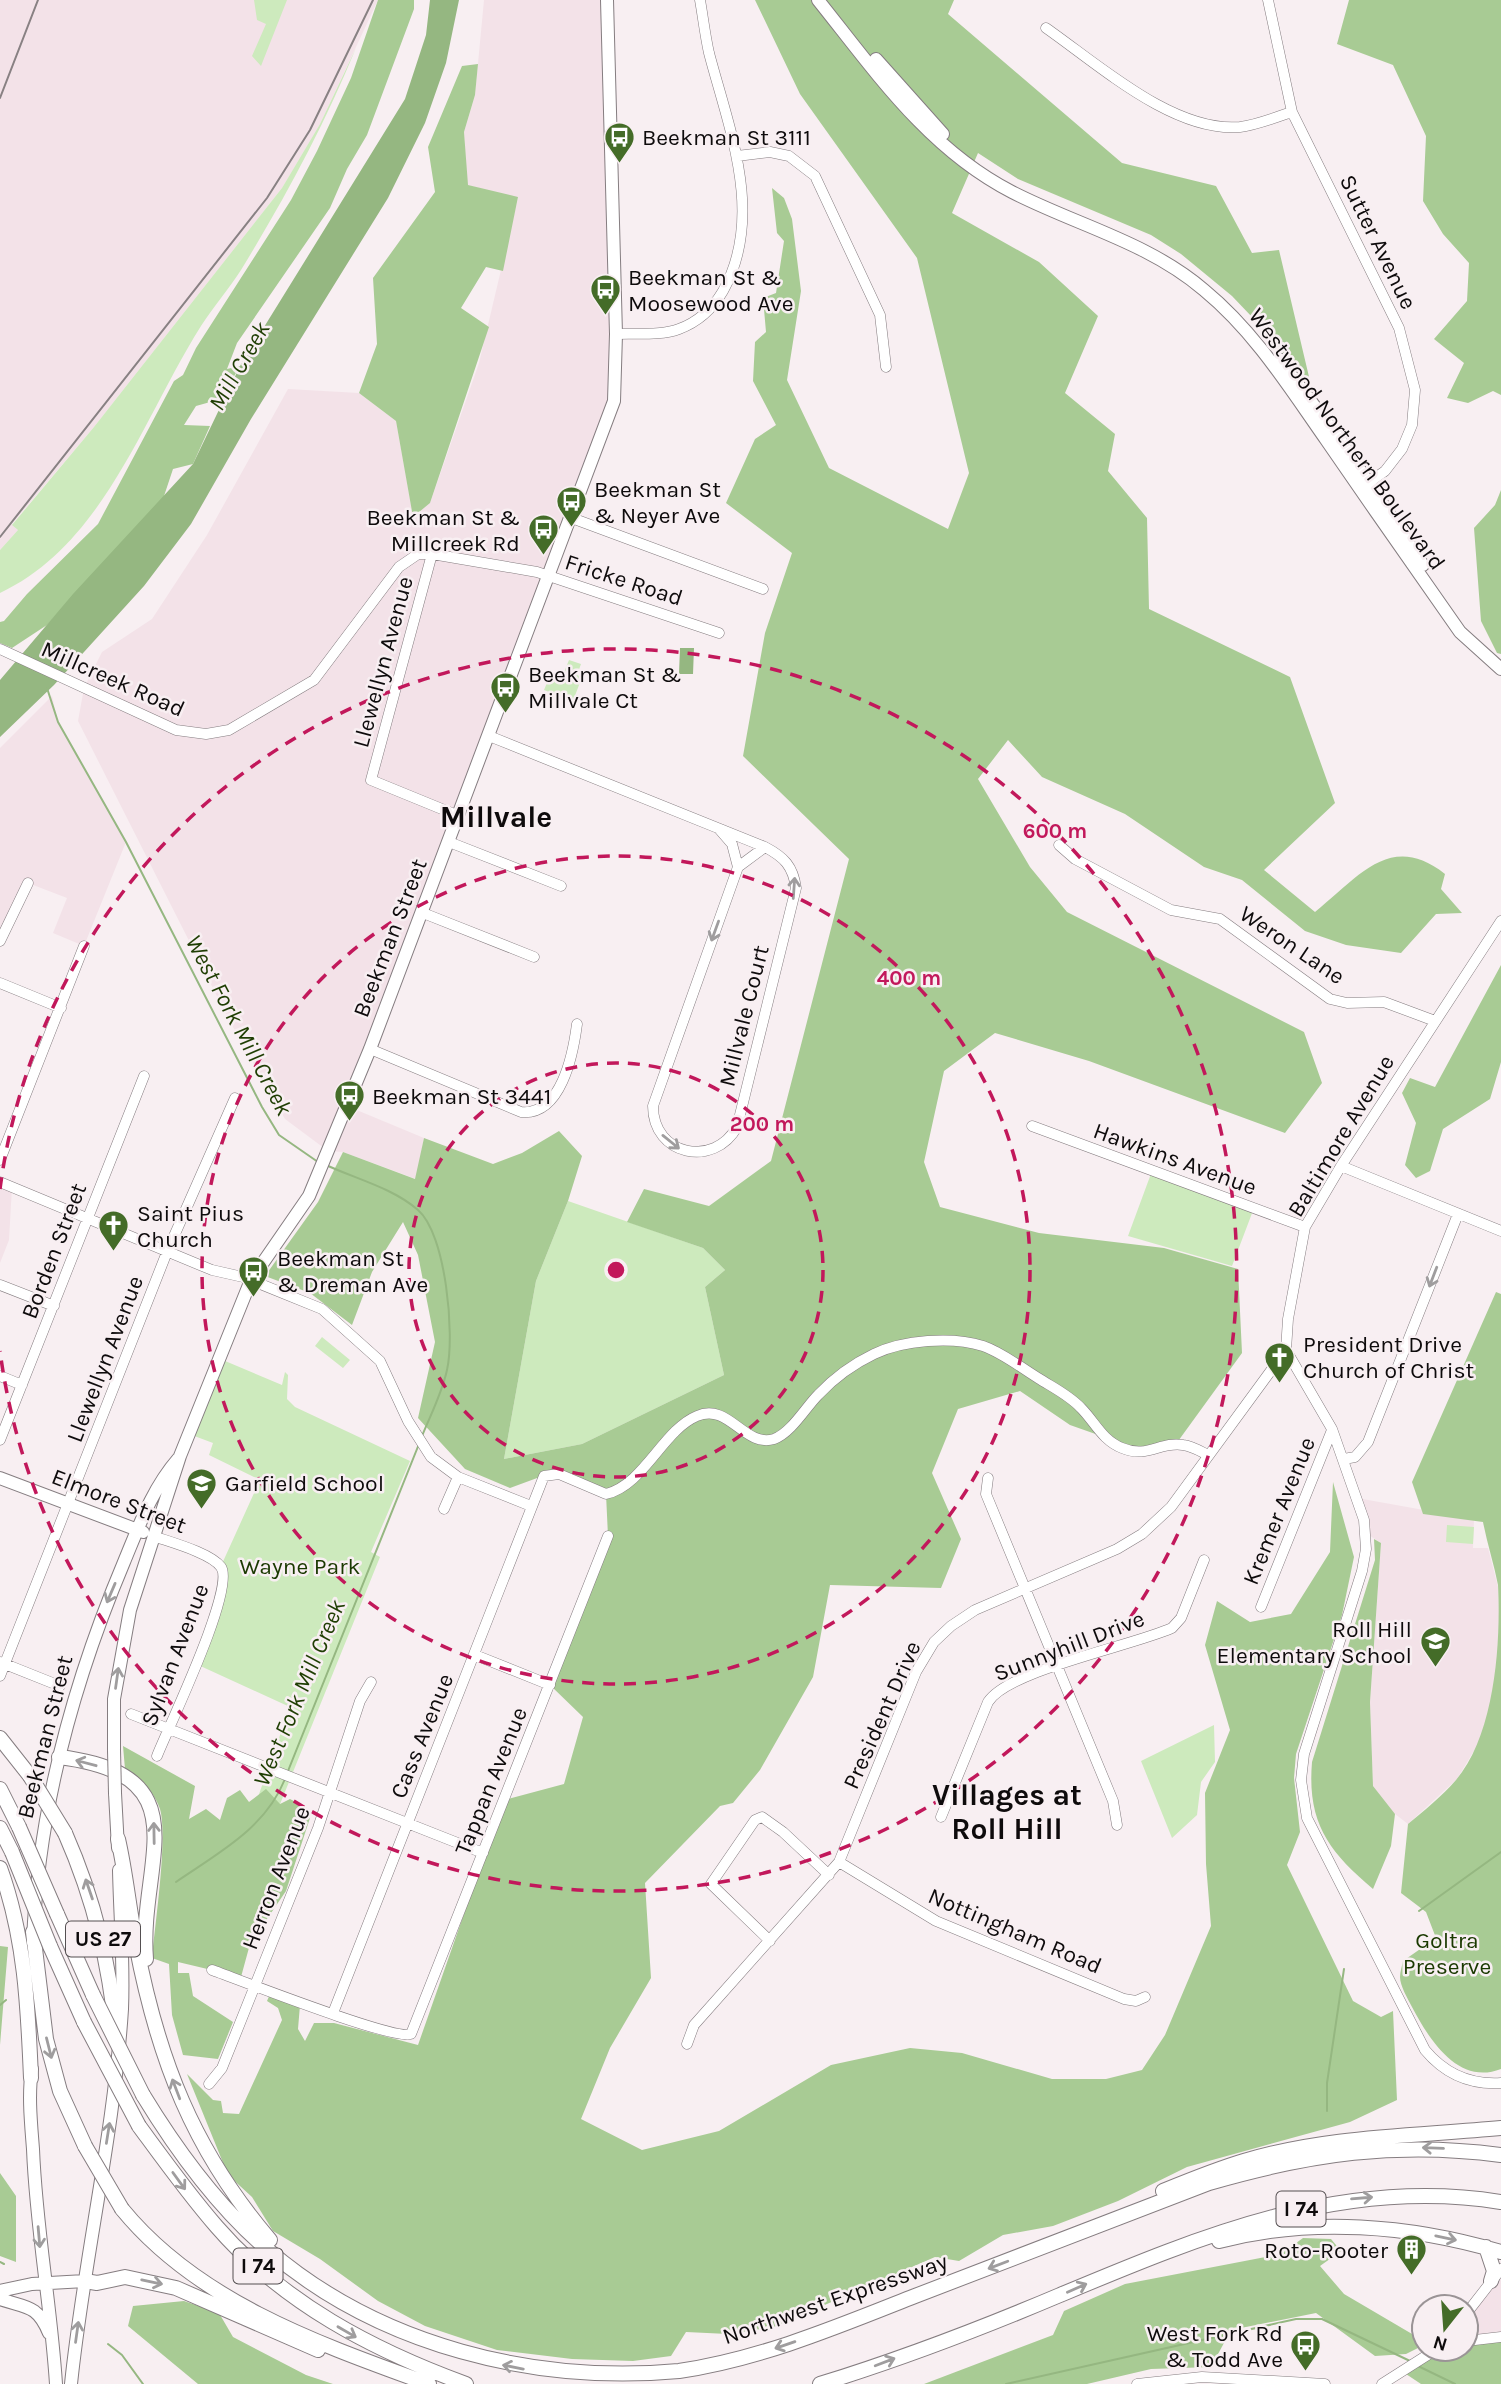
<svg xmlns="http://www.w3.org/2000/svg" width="1501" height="2384" font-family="Karla,sans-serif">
  <rect width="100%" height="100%" fill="#f8eff2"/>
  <path fill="#f3e2e8" d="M0,0H378L320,124L282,188L94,427L12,524L18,530L0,550Z
    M484,0H607L616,390L347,1106L424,1138L416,1179L343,1152L328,1151L285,1119L229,1020L78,721L84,688L102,652L152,619L207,535L288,389L359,393L396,421L413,516L430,503L479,363L518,198L467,185L464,132L475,95Z
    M52,696L58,722L126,842L84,946L53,933L67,898L28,883L0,941V748Z
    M0,1182L12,1187L9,1240L0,1263Z
    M1357,1498L1474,1519L1473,1548H1488L1498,1587L1500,1639L1494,1700L1478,1744L1457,1779L1408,1824L1390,1810L1373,1786L1370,1702L1381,1543L1366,1533Z
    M1501,2269V2337L1466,2341V2314Z"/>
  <path fill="#cdeabd" d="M254,0H287L261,66L252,56L266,24L257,20Z
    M356,48C324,126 285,198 241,270C229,289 213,307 201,326C143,418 104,544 0,593V550L18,530L12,525L94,427L282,188L320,124Z
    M569,660L581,664L577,675L582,677L573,701L544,690L551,673L562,677Z
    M1152,1171L1254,1208L1232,1266L1128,1236Z
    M568,1201L703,1248L725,1270L705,1287L724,1375L582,1444L504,1459L536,1281Z
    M322,1337L350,1360L343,1368L315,1346Z
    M218,1358L282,1385L285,1372L288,1375L287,1399L295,1407L410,1461L371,1552L380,1557L274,1819L253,1811L290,1707L196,1664L215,1613L221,1566L260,1480L209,1455L213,1443L189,1434Z
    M1447,1525L1474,1527L1473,1544L1446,1542Z
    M1214,1725L1215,1762L1201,1782L1197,1815L1172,1838L1141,1761Z"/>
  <path fill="#a8cb94" d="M378,0H414V9L367,135L347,169L330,208L237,343L227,369L240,366L221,399L196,406L184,425L210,426L193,464L173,469L163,499L47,625L12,648L0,643V622L4,621L27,594L98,524L174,381L183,375L196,348L291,200L317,151L351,78Z
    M755,0H954L948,14L1122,163L1216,186L1252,253L1279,250L1310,381L1295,368L1272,338L1232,296L1181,254L1151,235L1018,179L978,153L952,213L1039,262L1098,316L1065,393L1115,434L1108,471L1147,518L1149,609L1290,677L1335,803L1264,870L1315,912C1359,877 1390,831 1445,874L1441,889L1462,913L1436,914L1401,953L1346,945L1305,931L1242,880L1204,867L1125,814L1042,777L1008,740L978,779L1030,867L1067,912L1304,1032L1322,1083L1285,1133L1089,1061L995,1033L944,1071L924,1162L940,1207L1039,1233L1164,1248L1238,1269L1242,1353L1176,1444L1150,1452L1104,1437L1070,1425L1020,1391L958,1409L932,1473L961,1539L941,1588L830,1585L813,1677L760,1770L733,1803L720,1806L645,1883L651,1978L610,2048L581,2119L642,2150L719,2131L831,2065L910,2048L962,2053L1052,2079H1106L1142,2070L1165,2035L1211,1926L1206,1864L1205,1793L1230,1730L1205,1645L1217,1601L1250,1622L1291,1614L1330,1552L1333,1482L1354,1557L1342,1615L1296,1754L1294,1778L1300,1832L1287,1865L1353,2001L1381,2017L1393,2011L1397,2100L1350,2122L1187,2167L1118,2201L1053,2226L1003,2235L959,2261L935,2257L774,2327L728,2334L686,2332L671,2356L633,2361L572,2359L497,2350L425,2326L378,2301L320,2259L273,2231L252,2197L228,2175L187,2074L213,2100L221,2101L223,2113L239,2114L282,2020L278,2008L267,2001L270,1994L300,2005L298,2029L305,2041L314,2023H334L418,2045L504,1800L564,1784L583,1717L550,1685L608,1536L606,1494L548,1474L510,1488L465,1469L418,1418L435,1342L418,1255L403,1222L372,1272L352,1325L310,1293L265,1276L318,1202L343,1152L415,1179L424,1138L493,1164L522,1153L559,1131L582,1156L568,1201L536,1281L504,1459L582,1444L724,1375L705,1287L725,1270L703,1248L627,1222L644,1189L709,1206L771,1161L849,859L743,756L765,633L792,553L726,503L755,439L776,425L753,381L755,342L766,332L763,298L776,293L784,241L777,233L772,188L784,198L792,219L801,291L787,380L829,468L948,529L969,473L917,258L800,94Z
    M1349,0H1501V395L1493,391L1468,403L1447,398L1464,363L1434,339L1467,301L1469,263L1443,234L1423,201L1426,136L1393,65L1337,44Z
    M478,64L475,95L464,132L468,185L518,197L503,271L486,267L461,308L489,327L430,503L413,517L396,421L359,393L377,344L373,278L435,192L428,147L462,66Z
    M1501,490V654L1497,653L1481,621L1474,528L1495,505Z
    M1501,965V1062L1490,1099L1443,1129L1430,1171L1416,1178L1405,1165L1416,1123L1402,1093L1410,1078L1435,1087Z
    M1496,1292L1501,1294V2069C1458,2086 1429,2039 1412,2007C1408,1999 1400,1986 1400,1977C1400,1972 1402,1966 1403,1961L1436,1938L1426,1912L1401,1893L1408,1824C1425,1810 1442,1796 1456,1780C1495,1734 1501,1643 1498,1585C1494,1564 1487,1543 1483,1522L1423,1514L1412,1482Z
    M1374,1539L1381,1543L1370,1702L1373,1786L1395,1814L1391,1846L1373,1889C1328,1851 1307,1822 1312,1762L1375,1560Z
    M123,1746L195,1786L189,1819L206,1809L220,1820L227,1798L240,1790L249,1802L266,1789L280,1804L290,1799L309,1809L310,1818L286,1891L250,1944L241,1977L178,1962V1973H189L193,1996L233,2022L218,2059L183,2055L172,2015L169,1964L152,1958C155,1924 168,1837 160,1809C154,1791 140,1780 125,1769Z
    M0,1946L8,1947L0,2045Z
    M0,2173L16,2196V2262L0,2256Z
    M1303,2238L1331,2239L1341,2251L1320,2266L1344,2294L1424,2341V2345L1406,2354L1375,2356L1316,2313L1231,2330L1211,2367L1151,2369L1087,2384H924L1053,2335L1064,2311L1125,2284L1281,2254Z
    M184,2301L219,2313L233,2337L306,2375L333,2384H198L128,2326L133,2306Z
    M1501,2337V2384H1421L1403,2372L1437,2349H1466V2341Z"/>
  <path fill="#95b781" d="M430,0H459L446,63L425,123L388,198L251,419L191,524L144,586L54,685L0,737V680L73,594L193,464L240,366L405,99L426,35Z
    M680,648H694L693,674H679Z"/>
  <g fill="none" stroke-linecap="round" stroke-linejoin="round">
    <path stroke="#95b781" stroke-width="2" d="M47,688L58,722L126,842L262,1107L279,1135L318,1162
      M326,1165C356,1179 393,1188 418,1210C446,1234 455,1335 447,1370C442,1393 431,1414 422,1436
      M288,1771L419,1444
      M176,1882C218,1853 265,1829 285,1779
      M1419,1911L1501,1852
      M0,2005L6,2000
      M1327,2111V2083L1344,1969
      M0,2262L4,2264
      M108,2344L122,2355L143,2384
      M1418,2366L1455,2384
      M1006,2384L1296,2319H1322L1410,2361"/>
    <defs>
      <path id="minor" d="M1268,0L1292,112L1399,328L1415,390L1412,425L1402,449L1385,471L1364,486
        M1046,28C1099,65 1174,133 1240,127C1257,125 1276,117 1292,112
        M737,156L770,152L789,156L815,176L880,315L886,367
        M616,334C636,333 660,336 679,329C698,322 713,308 723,291C765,216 729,129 709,53C705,35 703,17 700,0
        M569,517L763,589
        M432,554L371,780L459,816
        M0,649L176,730L206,734L229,730L314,680L399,567L418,554H432L537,572L719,633
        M489,736L765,847C784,857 793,866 796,888L737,1127C714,1168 653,1156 653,1106L738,867L732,844L719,829
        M449,842L561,886
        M1059,845L1075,859L1171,910L1220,919L1330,999L1347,1003L1384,1002L1435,1021
        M738,867L765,847
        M423,913L534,957
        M1501,921L1341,1166L1305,1227L1288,1319L1286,1350L1332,1429L1364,1520L1366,1549L1362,1571L1304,1754L1301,1780L1307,1818L1425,2050C1445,2074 1470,2085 1501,2083
        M0,941L28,883
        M0,983L61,1008
        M370,1049L521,1112C561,1116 573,1055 577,1024
        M1032,1126L1305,1227
        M0,1160L84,946
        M1341,1166L1501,1231
        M0,1182L212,1270L243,1277L322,1309L380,1361L408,1421L431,1457L458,1477L531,1506
        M0,1285L54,1306
        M0,1376L22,1385
        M0,1440L144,1076
        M1344,1459L1355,1457L1368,1442L1458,1214
        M988,1478L986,1494L1113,1801L1117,1825
        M444,1509L458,1477
        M153,1536C170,1542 211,1553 221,1567C236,1588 168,1728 157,1756
        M1261,1607L1332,1430
        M475,1655L550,1685
        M0,1662L60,1686
        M0,1676L167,1252L235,1098
        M131,1714L483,1853
        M941,1817L988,1702C1008,1670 1132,1646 1172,1628L1181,1618L1204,1560
        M839,1862L936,1921L1124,1999L1136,2001L1145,1997
        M770,1941L711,1884L755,1820L762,1817L783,1832L829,1875
        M212,1970C240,1980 394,2041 411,2034L608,1536
        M333,2013L544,1476L559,1474L606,1494C644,1485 663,1430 697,1416C729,1402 744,1448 774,1439C791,1433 806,1407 818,1395C834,1378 853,1364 874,1354C903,1340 952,1336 983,1346C1003,1353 1020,1367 1038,1378C1052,1387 1069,1395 1081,1408C1095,1422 1102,1440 1122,1448C1148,1459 1160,1441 1183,1445C1192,1446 1200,1451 1208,1455
        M687,2044L694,2025L839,1862L916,1672L934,1642L951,1626L975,1610L1117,1549L1142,1534L1171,1507L1286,1350
        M209,2084L222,2068L318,1828L360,1701L371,1682
        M1466,2314L1501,2269
        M1466,2341L1501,2337
        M1137,2384L1202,2377L1325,2384
        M1382,2384L1437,2349"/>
      <path id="major" d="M818,0C875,71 928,149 1012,192C1076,225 1148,242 1204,290C1255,332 1289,387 1327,441C1371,505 1415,568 1460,632L1501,669
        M876,59L943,134
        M1279,359L1340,440L1423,565
        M0,1478L143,1532
        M114,1750V1699L130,1610L180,1456L251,1280L309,1196L370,1049L614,401L616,334L607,0
        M115,1793L118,1848
        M33,1942C38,1810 73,1683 124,1562C139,1526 152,1489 178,1459
        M32,2069C28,2095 31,2123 33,2149C36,2228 51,2305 56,2384
        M0,2291L32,2284L85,2281
        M0,2299C26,2308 37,2304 49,2333
        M71,2384C84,2258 114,2135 122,2009C124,1963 120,1916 119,1870"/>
      <path id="highway" d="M0,1738L30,1776
        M59,1757C205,1775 138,1862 146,1959
        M0,1789L19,1827
        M0,1828L12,1852
        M65,1833C95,1901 110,1966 117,2040
        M118,1839C126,1874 129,1909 136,1944C158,2059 193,2150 270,2240
        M0,1868C25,1937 28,2006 31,2078
        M57,1914L93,1995
        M33,1932L46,2039L60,2091L85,2146
        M50,1946L84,2022
        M143,2095C177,2151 218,2207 268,2250C380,2346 534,2384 679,2371C761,2359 839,2326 915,2296C1013,2259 1111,2221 1209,2183C1309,2154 1397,2141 1501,2155
        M139,2126C164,2160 189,2195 217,2227C283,2303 373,2350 466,2384
        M1163,2191C1190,2180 1217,2169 1244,2161C1326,2136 1416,2136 1501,2128
        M122,2209C198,2302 319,2344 429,2384
        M1219,2241C1311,2217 1410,2225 1501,2252
        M1486,2247L1494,2271L1491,2281
        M85,2281L97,2283L125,2277L176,2288L318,2350
        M820,2384C901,2359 982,2328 1060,2295C1201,2236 1344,2176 1501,2202"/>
    </defs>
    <use href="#minor" stroke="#857d80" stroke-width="11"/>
    <use href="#major" stroke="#857d80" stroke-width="14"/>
    <use href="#highway" stroke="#857d80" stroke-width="16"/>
    <use href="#minor" stroke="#fff" stroke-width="10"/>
    <use href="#major" stroke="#fff" stroke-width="12"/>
    <use href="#highway" stroke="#fff" stroke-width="14"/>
    <path stroke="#888183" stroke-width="2" d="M0,98L38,0
      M0,537L267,198L310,130L373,0"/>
    <defs>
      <path id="major-bridge" d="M114,1750L115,1793"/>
      <path id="highway-bridge" d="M30,1776L65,1833
        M19,1827L57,1914
        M12,1852L50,1946
        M93,1995L143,2095
        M84,2022L139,2126
        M85,2146L122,2209"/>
    </defs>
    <use href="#major-bridge" stroke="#857d80" stroke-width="14" stroke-linecap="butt"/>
    <use href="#highway-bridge" stroke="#857d80" stroke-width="16" stroke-linecap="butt"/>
    <use href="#major-bridge" stroke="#fff" stroke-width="12"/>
    <use href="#highway-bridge" stroke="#fff" stroke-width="14"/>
  </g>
  <defs><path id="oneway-shaft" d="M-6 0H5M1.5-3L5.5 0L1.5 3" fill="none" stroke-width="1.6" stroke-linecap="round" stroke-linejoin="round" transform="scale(1.75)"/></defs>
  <g stroke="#9f9d9e">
    <use href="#oneway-shaft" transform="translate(794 888) rotate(-86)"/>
    <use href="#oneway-shaft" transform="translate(715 931) rotate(110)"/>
    <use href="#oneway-shaft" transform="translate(671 1142) rotate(39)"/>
    <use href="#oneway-shaft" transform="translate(1433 1277) rotate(111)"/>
    <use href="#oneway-shaft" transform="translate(111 1593) rotate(113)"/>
    <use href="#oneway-shaft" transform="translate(117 1678) rotate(-82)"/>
    <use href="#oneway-shaft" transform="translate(86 1763) rotate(-165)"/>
    <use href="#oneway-shaft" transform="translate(154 1833) rotate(-91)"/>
    <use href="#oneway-shaft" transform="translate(89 1889) rotate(-109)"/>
    <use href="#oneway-shaft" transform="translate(49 2048) rotate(76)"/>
    <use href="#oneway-shaft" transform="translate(176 2089) rotate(-111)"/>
    <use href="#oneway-shaft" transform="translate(108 2133) rotate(-81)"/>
    <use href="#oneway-shaft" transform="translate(1433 2148) rotate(-178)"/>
    <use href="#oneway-shaft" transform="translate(179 2181) rotate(54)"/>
    <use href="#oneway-shaft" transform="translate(1362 2198) rotate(-5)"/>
    <use href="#oneway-shaft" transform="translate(39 2237) rotate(85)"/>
    <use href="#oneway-shaft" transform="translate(1446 2238) rotate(12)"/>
    <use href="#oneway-shaft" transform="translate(998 2265) rotate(159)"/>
    <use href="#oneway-shaft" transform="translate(152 2282) rotate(12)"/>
    <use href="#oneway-shaft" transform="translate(1077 2288) rotate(-24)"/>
    <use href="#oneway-shaft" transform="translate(77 2332) rotate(-82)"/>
    <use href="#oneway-shaft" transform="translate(347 2332) rotate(30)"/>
    <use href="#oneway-shaft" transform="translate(785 2345) rotate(161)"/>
    <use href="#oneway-shaft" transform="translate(885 2362) rotate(-21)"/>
    <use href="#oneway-shaft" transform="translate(513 2367) rotate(-169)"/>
  </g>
  <g fill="none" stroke="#c2185b" stroke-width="3.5" stroke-dasharray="12 9">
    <circle cx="616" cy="1270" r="207"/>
    <circle cx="616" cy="1270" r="414"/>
    <path d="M0 1189A621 621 0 1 1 0 1351"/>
  </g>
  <defs>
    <symbol id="bus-pin" viewBox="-11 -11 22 30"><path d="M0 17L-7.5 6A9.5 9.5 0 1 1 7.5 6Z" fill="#446c28" stroke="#f8eff2"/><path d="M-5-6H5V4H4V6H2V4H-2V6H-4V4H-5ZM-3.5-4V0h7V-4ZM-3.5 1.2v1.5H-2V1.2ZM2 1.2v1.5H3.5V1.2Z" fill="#fff"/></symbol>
    <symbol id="church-pin" viewBox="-11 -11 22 30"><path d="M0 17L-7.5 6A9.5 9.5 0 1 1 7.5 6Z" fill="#446c28" stroke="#f8eff2"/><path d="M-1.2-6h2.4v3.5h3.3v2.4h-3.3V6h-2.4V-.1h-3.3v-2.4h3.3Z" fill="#fff"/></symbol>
    <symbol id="school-pin" viewBox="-11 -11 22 30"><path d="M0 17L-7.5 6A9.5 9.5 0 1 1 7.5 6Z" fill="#446c28" stroke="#f8eff2"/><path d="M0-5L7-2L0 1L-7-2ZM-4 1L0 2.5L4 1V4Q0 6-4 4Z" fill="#fff"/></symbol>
    <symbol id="building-pin" viewBox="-11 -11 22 30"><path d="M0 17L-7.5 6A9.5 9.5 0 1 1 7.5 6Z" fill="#446c28" stroke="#f8eff2"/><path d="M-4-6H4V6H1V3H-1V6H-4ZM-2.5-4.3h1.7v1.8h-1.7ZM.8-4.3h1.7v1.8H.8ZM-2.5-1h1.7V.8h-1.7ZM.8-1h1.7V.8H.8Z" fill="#fff"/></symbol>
  </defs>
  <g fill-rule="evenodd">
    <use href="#bus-pin" x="602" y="120" width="35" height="47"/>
    <use href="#bus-pin" x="588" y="272" width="35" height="47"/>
    <use href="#bus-pin" x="554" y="484" width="35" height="47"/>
    <use href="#bus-pin" x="526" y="512" width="35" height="47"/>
    <use href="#bus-pin" x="488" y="670" width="35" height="47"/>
    <use href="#bus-pin" x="332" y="1078" width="35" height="47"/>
    <use href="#church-pin" x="96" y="1208" width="35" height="47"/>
    <use href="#bus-pin" x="236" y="1254" width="35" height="47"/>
    <use href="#church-pin" x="1262" y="1340" width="35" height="47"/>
    <use href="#school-pin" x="184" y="1466" width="35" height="47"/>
    <use href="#school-pin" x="1418" y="1624" width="35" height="47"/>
    <use href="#building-pin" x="1394" y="2232" width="35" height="47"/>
    <use href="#bus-pin" x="1288" y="2328" width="35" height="47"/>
  </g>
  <g text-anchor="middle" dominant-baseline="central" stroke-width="5" stroke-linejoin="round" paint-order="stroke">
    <g fill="#f8eff2" stroke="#544f51" stroke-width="2">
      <rect x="66" y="1921.5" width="74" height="35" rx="5"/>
      <rect x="1276.5" y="2191.5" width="49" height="35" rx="5"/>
      <rect x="233.5" y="2248.5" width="49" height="35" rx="5"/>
    </g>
    <g font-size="21" font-weight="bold" fill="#0e0b0c">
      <text x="103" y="1939">US 27</text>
      <text x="1301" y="2209">I 74</text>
      <text x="258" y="2266">I 74</text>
    </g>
    <g font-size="23" fill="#0e0b0c" stroke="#f8eff2" text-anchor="start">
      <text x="642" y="137">Beekman St 3111</text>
      <text x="628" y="277">Beekman St &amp;<tspan x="628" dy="26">Moosewood Ave</tspan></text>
      <text x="594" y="489">Beekman St<tspan x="594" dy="26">&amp; Neyer Ave</tspan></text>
      <text x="520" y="517" text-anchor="end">Beekman St &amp;<tspan x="520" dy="26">Millcreek Rd</tspan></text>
      <text x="528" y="674">Beekman St &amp;<tspan x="528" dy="26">Millvale Ct</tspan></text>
      <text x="372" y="1096">Beekman St 3441</text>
      <text x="137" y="1213">Saint Pius<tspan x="137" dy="26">Church</tspan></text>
      <text x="277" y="1258">Beekman St<tspan x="277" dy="26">&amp; Dreman Ave</tspan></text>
      <text x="1303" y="1344">President Drive<tspan x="1303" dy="26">Church of Christ</tspan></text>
      <text x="225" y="1483">Garfield School</text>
      <text x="1412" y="1629" text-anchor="end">Roll Hill<tspan x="1412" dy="26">Elementary School</tspan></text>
      <text x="1388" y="2250" text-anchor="end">Roto-Rooter</text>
      <text x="1283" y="2333" text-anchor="end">West Fork Rd<tspan x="1283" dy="26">&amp; Todd Ave</tspan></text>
    </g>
    <g font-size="23" fill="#0e0b0c" stroke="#f8eff2">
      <text transform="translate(1378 242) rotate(64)">Sutter Avenue</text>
      <text transform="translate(1347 439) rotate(54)">Westwood Northern Boulevard</text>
      <text transform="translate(624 580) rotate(18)">Fricke Road</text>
      <text transform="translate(383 662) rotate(-75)">Llewellyn Avenue</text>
      <text transform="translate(113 679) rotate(24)">Millcreek Road</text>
      <text transform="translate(390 938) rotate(-69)">Beekman Street</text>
      <text transform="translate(1292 945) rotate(34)">Weron Lane</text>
      <text transform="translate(744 1016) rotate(-76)">Millvale Court</text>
      <text transform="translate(1341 1136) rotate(-59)">Baltimore Avenue</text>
      <text transform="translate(1175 1159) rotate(20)">Hawkins Avenue</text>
      <text transform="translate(54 1251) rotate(-69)">Borden Street</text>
      <text transform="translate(105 1359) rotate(-69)">Llewellyn Avenue</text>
      <text transform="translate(119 1501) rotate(21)">Elmore Street</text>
      <text transform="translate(1279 1511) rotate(-68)">Kremer Avenue</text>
      <text transform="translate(1069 1646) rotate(-21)">Sunnyhill Drive</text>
      <text transform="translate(175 1655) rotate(-69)">Sylvan Avenue</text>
      <text transform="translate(882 1715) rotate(-66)">President Drive</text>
      <text transform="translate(422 1736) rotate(-68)">Cass Avenue</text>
      <text transform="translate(45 1737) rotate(-76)">Beekman Street</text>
      <text transform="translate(491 1781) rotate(-68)">Tappan Avenue</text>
      <text transform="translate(276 1878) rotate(-69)">Herron Avenue</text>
      <text transform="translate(1015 1931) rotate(23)">Nottingham Road</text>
      <text transform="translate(835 2299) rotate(-19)">Northwest Expressway</text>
    </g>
    <g font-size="23" fill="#1a3900" stroke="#f8eff2">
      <text x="300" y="1566">Wayne Park</text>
      <text x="1447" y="1940">Goltra<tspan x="1447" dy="26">Preserve</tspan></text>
    </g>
    <g font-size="24" font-style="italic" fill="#1f3e03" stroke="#f8eff2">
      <text transform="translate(239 366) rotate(-60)">Mill Creek</text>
      <text transform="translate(239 1025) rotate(62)">West Fork Mill Creek</text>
      <text transform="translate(299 1693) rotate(-67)">West Fork Mill Creek</text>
    </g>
    <g font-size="30" font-weight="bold" fill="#0e0b0c" stroke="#f8eff2">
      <text x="496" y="817">Millvale</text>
      <text x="1007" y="1795">Villages at<tspan x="1007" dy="34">Roll Hill</tspan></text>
    </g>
  </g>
  <circle cx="616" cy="1270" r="10" fill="#c2185b" stroke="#f8eff2" stroke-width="3.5"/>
  <g font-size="21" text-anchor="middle" font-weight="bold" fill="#c2185b" stroke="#f8eff2" stroke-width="5" stroke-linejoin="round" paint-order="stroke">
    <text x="1055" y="838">600 m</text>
    <text x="909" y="985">400 m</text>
    <text x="762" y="1131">200 m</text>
  </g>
  <g transform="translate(1445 2328) rotate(197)"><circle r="33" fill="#f8eff2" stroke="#9a9496" stroke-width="2"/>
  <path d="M0-5L12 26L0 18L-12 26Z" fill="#446c28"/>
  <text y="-10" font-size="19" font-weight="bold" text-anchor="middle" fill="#0e0b0c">N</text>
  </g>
</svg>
